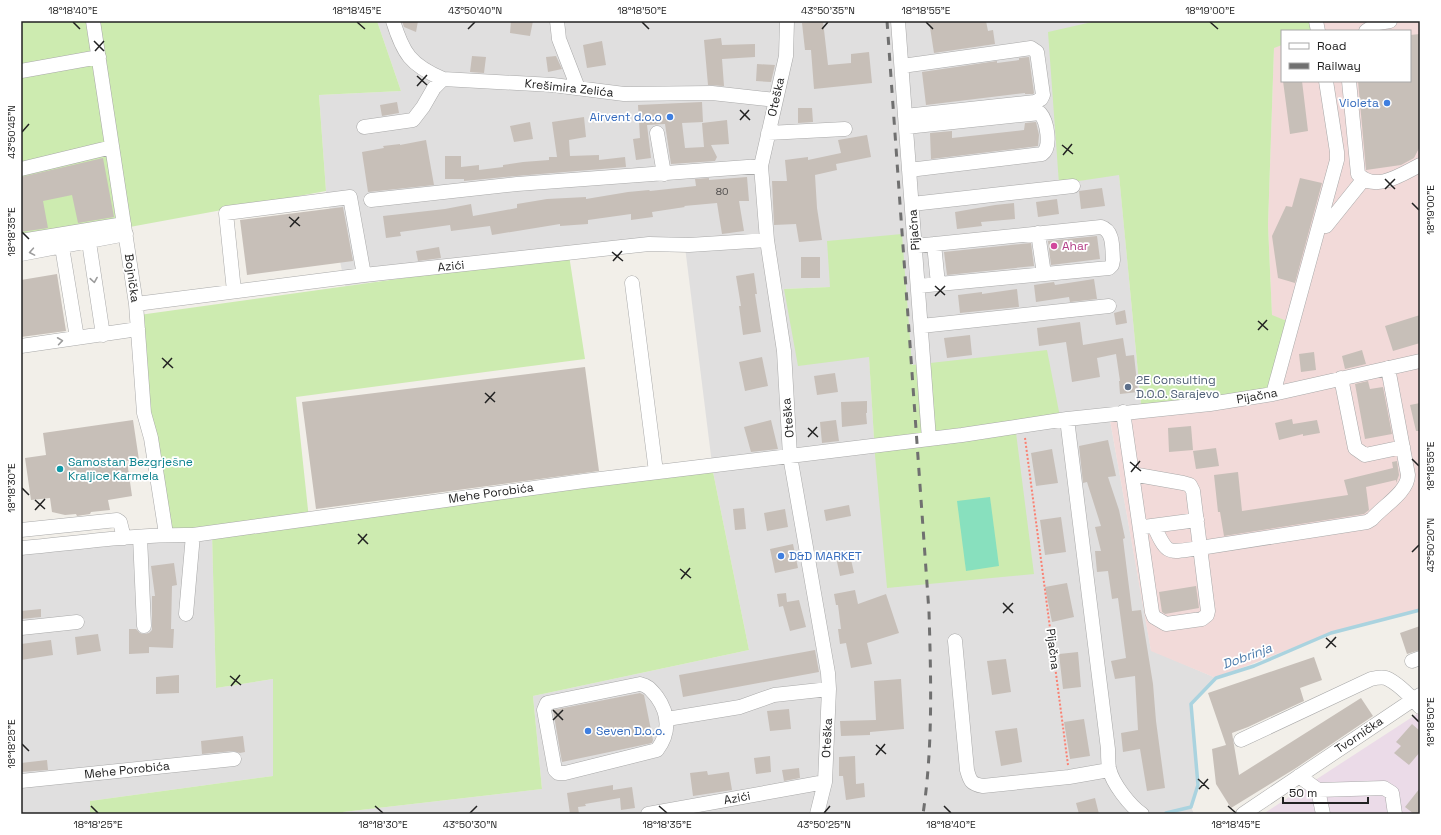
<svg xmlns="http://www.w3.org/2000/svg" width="1441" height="835" font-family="'Space Grotesk',sans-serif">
  <rect width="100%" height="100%" fill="#f2efe9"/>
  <path fill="#e0dfdf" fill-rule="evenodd" d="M377,21H1092L1059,184L1119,174L1142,414L1110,420L1151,650L1216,678L1191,704L1198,785L1191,807L1194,814H343V812L542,789L533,696L749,650L713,472L685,247L569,255L345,286L326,191L319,95L401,91ZM830,287L911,365L875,455L869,356L784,289Z
    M212,532L216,688L273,679V776L90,801V814H21V546Z"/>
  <path fill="#f2dad9" d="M1322,21H1420V610L1331,633L1216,678L1151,651L1110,420L1274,393L1297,324L1272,316L1268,225L1274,47L1282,45V81H1410V31H1324Z"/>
  <path fill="#ebdbe8" d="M1420,712V814H1263Z"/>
  <path fill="#cdebb0" d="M21,21H377L401,91L319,95L326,191L21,247Z
    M1092,21H1322L1324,31H1282V45L1274,48L1268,225L1272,315L1297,325L1274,393L1142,414L1119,175L1059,184L1048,32L1092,22Z
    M902,234L912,365L1047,350L1061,422L1015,425L1034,574L887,588L875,455L869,357L798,366L784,289L830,287L827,241Z
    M569,255L585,359L296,397L309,519L713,472L749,650L533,696L542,789L343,812V814H90V801L273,776V679L216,688L212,533L163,535L132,316Z"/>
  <path fill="#88e0be" d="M990,497L999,566L966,571L957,501Z"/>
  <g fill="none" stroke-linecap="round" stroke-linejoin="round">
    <path stroke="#aad3df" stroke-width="3.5" d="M1166,813L1191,807L1198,785L1191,704L1216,678L1254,666L1331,633L1420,610"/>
  </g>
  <path fill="#c7bfb8" d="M402,21H418L416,32L404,27Z
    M511,21H533L530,36L510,33Z
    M823,21L828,65L851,63V54L869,52L872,83L814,89L811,50H805L802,23Z
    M929,21H986L988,31L993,30L995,44L934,53Z
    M1420,34V146L1414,158L1401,165L1366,170L1358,81H1410V35Z
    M721,38L722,45L755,44V57L722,59L724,86L708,85L704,40Z
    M602,41L606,65L587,68L583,45Z
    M472,56L486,57L484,73L470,72Z
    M556,56L562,69L548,72L546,57Z
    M1029,57L1034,93L1033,94H1025V93L926,105L922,72L997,61V63L1019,60V58Z
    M757,64L775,65L771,82L756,81Z
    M1283,81H1302L1308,131L1290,134Z
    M397,102L399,113L382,116L380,105Z
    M702,102L703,122L682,123L685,148L704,147L702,123L727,120L729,144L711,145L717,157L715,161L671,164L665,124L647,125L651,158L636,160L633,139L640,138L638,105Z
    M798,108H812L813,122L798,123Z
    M584,117L586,137L569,140L570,156L599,155V160L625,157L626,167L516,176L464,181V179H445V156H461V167L479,165V170L503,167V165L523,162L549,160V157H557L552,122Z
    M530,122L533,139L514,142L510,126Z
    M1036,122L1039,135L1038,146L931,159L930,133L952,131V138L1024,130L1025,123Z
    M867,135L871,157L836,164L837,170L815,175L817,208L822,240L799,242L796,224L774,225L772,181H787L785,160L808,157V160L841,153L838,140Z
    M426,140L434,185L368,192L362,152L384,148L383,146L400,144V145Z
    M103,158L114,217L78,223L72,195L43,201L48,228L21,232V177Z
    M747,177L749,201H739L744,231L722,234L717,203L684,206L685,207L652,212L653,217L631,220V214L588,220V224L560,226V224L492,235L490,226L451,231L450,225L400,232L401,236L386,238L383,216L445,209L471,204L473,216L517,208V204L547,199L586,197V199L628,192L649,190L650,191L696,186L695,179L709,178V180Z
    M1300,178L1322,183L1295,283L1278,278L1272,236L1286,206L1292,207Z
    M1102,188L1105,206L1081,209L1079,191Z
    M1057,199L1059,214L1038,217L1036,202Z
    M1014,203L1015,219L981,222L982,226L957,229L955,212L995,205Z
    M343,207L353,261L247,275L240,220Z
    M1097,236L1100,259L1051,265L1048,241Z
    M1031,243L1034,266L947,275L944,252Z
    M439,247L441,258L418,261L416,251Z
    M801,257H820V278H801Z
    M754,273L757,294H755L761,332L743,335L739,306H741L736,276Z
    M57,274L66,331L21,337V280Z
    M1094,279L1097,299L1070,302L1069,297L1036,302L1034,285L1054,282L1055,285Z
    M1017,289L1019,307L960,313L958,295L982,292V294Z
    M1125,310L1127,323L1116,325L1114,313Z
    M1420,315V343L1393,351L1385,326Z
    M1080,322L1083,345L1123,338L1126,356L1134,355L1138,392L1120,394L1119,381H1120L1116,354L1097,358L1100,377L1072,382L1066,342L1039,346L1037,328Z
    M970,335L972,355L947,358L944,338Z
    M1362,350L1366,364L1345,369L1342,356Z
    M1314,352L1316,370L1301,372L1299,354Z
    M762,357L768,386L745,391L739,362Z
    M585,367L599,471L316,509L302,402Z
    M835,373L838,392L817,395L814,376Z
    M1368,381L1370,389L1383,387L1392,434L1365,439L1355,384Z
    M867,401V413H866L867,424L842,427L841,402Z
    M1420,403V431H1416L1410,405Z
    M1292,419L1293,424L1317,420L1320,433L1303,436V434L1279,440L1275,423Z
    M133,420L139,460L127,461L132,496L108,500L110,510L91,512L90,514L77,516L76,514L65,515L52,512L50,498L31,500L25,458L46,455L43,433Z
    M771,420L778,449L751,452L744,427Z
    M836,420L839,441L822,443L820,422Z
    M1191,426L1193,450L1169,452L1168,428Z
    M1108,440L1116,476L1108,477L1119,510L1125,538L1123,539L1132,611L1141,610L1153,684L1156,721L1165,788L1147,791L1140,749L1123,752L1121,733L1138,730L1135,676L1115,679L1111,661L1126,658L1118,598L1112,599L1108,571L1097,572L1095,551H1101L1095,527L1101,526L1087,482L1083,483L1079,446Z
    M1216,448L1219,466L1196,469L1193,451Z
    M1052,449L1058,483L1036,486L1031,453Z
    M1397,461L1399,475L1396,483V480L1366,487L1369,510L1364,514L1224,536L1220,512H1218L1214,475L1238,472L1242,511L1348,495L1344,480L1393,468L1392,462Z
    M849,505L851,516L826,521L824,510Z
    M744,508L746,529L735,530L733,509Z
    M785,509L788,527L767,531L764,513Z
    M1061,517L1066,552L1045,555L1040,520Z
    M793,544L798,568L775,573L770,549Z
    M850,555L854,573L840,576L836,557Z
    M174,563L177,585L172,586L171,629H174L173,648L149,647V653L129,654V629H136L140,633L144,634L149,633L152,630V596H155L151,566Z
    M1067,583L1074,617L1052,622L1045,587Z
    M1196,586L1199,608L1165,614L1162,612L1159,592Z
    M855,590L858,604L886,594L899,633L867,643L872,664L851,668L846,643L840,644L838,629H841L838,605H836L834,594Z
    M786,593L787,602L799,600L806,627L790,631L783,606L779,607L777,594Z
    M41,609V617L21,619V611Z
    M1420,626V650L1407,654L1400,633Z
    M98,634L101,651L77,655L75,637Z
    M51,640L53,655L21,660V644Z
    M815,650L819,672L683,697L679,675Z
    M1078,652L1081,687L1063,689L1059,654Z
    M1314,657L1322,680L1300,688L1304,701L1248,727L1232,733L1239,775L1361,698L1373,716L1296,768L1231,808L1216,784L1212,749L1226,745L1208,693Z
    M1006,659L1011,692L992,695L987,661Z
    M179,675V693L156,694V677Z
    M901,679L904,729L870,732V735L841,736L840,721L876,720L874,681Z
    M640,693L644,695L653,740L652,743L562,762L553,710Z
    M789,709L791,729L770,731L767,711Z
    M1084,719L1090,756L1070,759L1064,722Z
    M1412,724L1420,731V752L1409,765L1394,753L1401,746L1396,742Z
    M1017,728L1022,762L1001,766L995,731Z
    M243,736L245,752L240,753L233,751L202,754L201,741Z
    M770,756L771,772L756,774L754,758Z
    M855,756L856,784L864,783L865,797L846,800L843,776H839V757Z
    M47,760L48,770L21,772V763Z
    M799,768L800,778L784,781L782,770Z
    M707,771L708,775L729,772L732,790L693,796L690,773Z
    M613,785V790L632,787L635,808L621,810L620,798L585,804L586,806L578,807L579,814H570L567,793Z
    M1420,788V814H1414L1405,807Z
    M1095,798L1099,814H1079L1076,803Z"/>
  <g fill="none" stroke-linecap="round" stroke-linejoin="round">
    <defs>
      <path id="minor" d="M93,21L136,304L144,413L151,438L166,534
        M393,21C403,53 410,65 443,79L553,85L624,94L712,93L776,100
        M557,21L559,39L578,88
        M787,21L786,56L761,166L767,240L784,351L790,456L828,673L829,689L825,782L817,814
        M898,21L929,439
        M1316,21L1318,31
        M1366,31L1378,23L1390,21
        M902,66L1031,48L1037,52L1043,95L1041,99L1035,102L905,116
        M21,71L99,57
        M1349,81L1358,174C1375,193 1402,174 1420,165
        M364,127L413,120L423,107L434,88L443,79
        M906,127L1040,113C1047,121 1052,147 1042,154L909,170
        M657,133L664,174
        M768,133L845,129
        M21,169L112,147
        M371,200L517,184L761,166
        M912,204L1073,186
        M1326,226L1363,180
        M1038,233L1044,274
        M21,241L124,224
        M89,242L103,335
        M934,244L938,284
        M915,246L1101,227C1114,231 1112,248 1113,260L1112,265L1109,268L918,286
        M62,247L77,338
        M21,254L126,234
        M632,283L656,472
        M234,291L226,213L350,197L364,275
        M136,304L364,275L649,244L689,245L767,240
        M921,326L1109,306
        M21,346L138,329
        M1341,378L1355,448L1365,455L1403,447
        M1273,394L1337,160V152L1326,81
        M1123,412L1152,612L1154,617L1166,624L1202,619L1207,615L1208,611L1193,491L1190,485L1183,483L1132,474
        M1067,419L1108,749C1108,756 1108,762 1109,768C1112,783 1130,806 1142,814
        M1154,526C1168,557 1168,552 1200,548L1367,522L1372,519C1382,507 1408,492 1408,475L1388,368
        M1144,527L1197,520
        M21,530L117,520L120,522L124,538
        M140,537L144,626
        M21,548C78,543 135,534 193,535L584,481L962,435L1067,419L1210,404L1273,394L1420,361
        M186,614L193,535
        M21,628L77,622
        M955,641L967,770C970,781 971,784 983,786L1069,777L1109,770
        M1412,661L1420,658
        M640,684C649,686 651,690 657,697C669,714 670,733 657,750L565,773H558L555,770L544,710L547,703Z
        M667,719L740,707L774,695L829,689
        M1241,740L1371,679C1375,678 1382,677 1386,678C1398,683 1412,698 1420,707
        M1299,776L1318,790L1323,814
        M21,781L234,759
        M1318,790L1384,788L1392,793L1395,814
        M648,814L825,782
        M1243,814L1420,695"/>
    </defs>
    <use href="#minor" stroke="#a9a9a9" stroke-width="15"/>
    <path stroke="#fa8072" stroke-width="2" stroke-dasharray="2 2" stroke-linecap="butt" d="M1025,438L1068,765"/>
    <use href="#minor" stroke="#fff" stroke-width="14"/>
    <path stroke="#707070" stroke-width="3" stroke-dasharray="8 8" stroke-linecap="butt" d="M887,21L929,612C931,679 933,747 923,814"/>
  </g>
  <defs><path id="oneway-chevron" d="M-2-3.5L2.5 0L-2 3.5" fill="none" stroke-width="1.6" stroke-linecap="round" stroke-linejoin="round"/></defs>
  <g stroke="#9c9c9c">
    <use href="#oneway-chevron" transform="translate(32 252) rotate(170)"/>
    <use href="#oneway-chevron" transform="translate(94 280) rotate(81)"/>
    <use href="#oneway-chevron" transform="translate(60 341) rotate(-8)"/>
  </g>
  <path fill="none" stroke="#222" stroke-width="1.5" d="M73,22L80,29M357,22L365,29M642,22L649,29M926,22L933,29M1210,22L1218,29M468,29L475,22M822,29L828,22M94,41L104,51M95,51L104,41M417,76L427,85M417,86L427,75M740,110L750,120M740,120L749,110M22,132L29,124M1062,145L1073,154M1063,155L1072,144M1385,179L1395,189M1385,189L1395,179M1412,203L1419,210M289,217L300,226M290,227L299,217M22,232L29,239M612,252L623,261M613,261L622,251M935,286L945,295M935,296L945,286M1258,321L1268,330M1258,330L1267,320M162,358L173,368M163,368L172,358M485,393L495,402M485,403L495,392M808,428L818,437M808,437L817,427M1412,459L1419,466M1130,462L1141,471M1131,472L1140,461M22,488L29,495M35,500L45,509M35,510L45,499M358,534L368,544M358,544L367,534M1412,552L1419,545M680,569L691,578M681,579L690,568M1003,603L1013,613M1003,613L1013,603M1326,638L1336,647M1326,648L1336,637M230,676L241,685M231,686L240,675M553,710L563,720M1412,715L1419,722M553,720L563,710M22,744L29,751M876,745L886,754M876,755L885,744M1198,779L1209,789M1199,789L1208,779M91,806L98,813M375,806L383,813M659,806L667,813M944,806L951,813M1228,806L1236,813M470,813L477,806M824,813L830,806"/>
  <g fill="#3f7fe0" stroke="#fff" stroke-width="1.5">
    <circle cx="1387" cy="103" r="4"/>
    <circle cx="670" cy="117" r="4"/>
    <circle cx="781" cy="556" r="4"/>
    <circle cx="588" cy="731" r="4"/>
  </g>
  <circle fill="#d1479c" stroke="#fff" stroke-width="1.5" cx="1054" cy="246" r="4"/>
  <circle fill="#5c6f8a" stroke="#fff" stroke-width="1.5" cx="1128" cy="387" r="4"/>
  <circle fill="#0f9aa8" stroke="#fff" stroke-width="1.5" cx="60" cy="469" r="4"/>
  <g text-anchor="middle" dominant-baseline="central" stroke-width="3.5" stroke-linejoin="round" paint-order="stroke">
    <g font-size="10" fill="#4b4948">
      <text x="722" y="191">80</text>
    </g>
    <g font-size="12" fill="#222" stroke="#fff">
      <text transform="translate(569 88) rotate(6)">Krešimira Zelića</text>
      <text transform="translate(776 97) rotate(-77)">Oteška</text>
      <text transform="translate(914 230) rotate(-94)">Pijačna</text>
      <text transform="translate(451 266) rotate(-6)">Azići</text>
      <text transform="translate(132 278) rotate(82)">Bojnička</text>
      <text transform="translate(1257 396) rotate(-10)">Pijačna</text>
      <text transform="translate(788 418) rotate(-95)">Oteška</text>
      <text transform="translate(491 493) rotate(-8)">Mehe Porobića</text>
      <text transform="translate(1053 649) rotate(83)">Pijačna</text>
      <text transform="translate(1359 735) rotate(-34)">Tvornička</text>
      <text transform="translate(827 738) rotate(-87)">Oteška</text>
      <text transform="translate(127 770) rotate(-6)">Mehe Porobića</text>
      <text transform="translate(737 798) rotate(-10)">Azići</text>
    </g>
    <g font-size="12" fill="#366cbe" stroke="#fff" text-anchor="end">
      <text x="1379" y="103">Violeta</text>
      <text x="662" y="117">Airvent d.o.o</text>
      <text x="789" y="556" text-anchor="start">D&amp;D MARKET</text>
      <text x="596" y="731" text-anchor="start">Seven D.o.o.</text>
    </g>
    <g font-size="12" fill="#b23c85" stroke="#fff" text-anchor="start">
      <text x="1062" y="246">Ahar</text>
    </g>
    <g font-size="12" fill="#4e5e75" stroke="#fff" text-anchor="start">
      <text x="1136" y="380">2E Consulting<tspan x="1136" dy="14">D.O.O. Sarajevo</tspan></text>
    </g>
    <g font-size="12" fill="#0d838f" stroke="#fff" text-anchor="start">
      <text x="68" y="462">Samostan Bezgrješne<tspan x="68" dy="14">Kraljice Karmela</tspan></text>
    </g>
    <g font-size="13" font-style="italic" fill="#4a7aab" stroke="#fff">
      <text transform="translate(1247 656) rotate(-20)">Dobrinja</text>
    </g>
  </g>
  <rect width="1441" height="835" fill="none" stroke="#ffffff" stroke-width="44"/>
  <rect x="1281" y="30" width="130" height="52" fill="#ffffff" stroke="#a7a7a7"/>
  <rect x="1289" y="43" width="20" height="6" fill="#ffffff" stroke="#a7a7a7"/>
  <text x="1317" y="50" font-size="12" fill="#222222">Road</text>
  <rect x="1289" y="63" width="20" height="6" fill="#707070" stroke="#a7a7a7"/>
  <text x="1317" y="70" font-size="12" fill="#222222">Railway</text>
  <path d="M1283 797v6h85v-6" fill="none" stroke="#222222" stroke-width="2"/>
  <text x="1289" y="797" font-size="12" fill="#222222" stroke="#ffffff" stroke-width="3" paint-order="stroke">50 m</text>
  <rect x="22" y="22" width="1397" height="791" fill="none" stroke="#222" stroke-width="1.5"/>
  <g font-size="10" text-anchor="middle" fill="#222">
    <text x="73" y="14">18°18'40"E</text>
    <text x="357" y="14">18°18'45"E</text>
    <text x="475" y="14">43°50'40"N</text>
    <text x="642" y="14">18°18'50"E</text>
    <text x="828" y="14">43°50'35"N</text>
    <text x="926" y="14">18°18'55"E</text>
    <text x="1210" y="14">18°19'00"E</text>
    <text transform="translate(11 132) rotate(-90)" y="4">43°50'45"N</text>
    <text transform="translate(1430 210) rotate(-90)" y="4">18°19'00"E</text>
    <text transform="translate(11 232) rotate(-90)" y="4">18°18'35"E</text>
    <text transform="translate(1430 466) rotate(-90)" y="4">18°18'55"E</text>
    <text transform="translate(11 488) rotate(-90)" y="4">18°18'30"E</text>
    <text transform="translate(1430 545) rotate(-90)" y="4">43°50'20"N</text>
    <text transform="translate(1430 722) rotate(-90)" y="4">18°18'50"E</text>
    <text transform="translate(11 744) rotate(-90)" y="4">18°18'25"E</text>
    <text x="98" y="828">18°18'25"E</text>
    <text x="383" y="828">18°18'30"E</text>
    <text x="470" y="828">43°50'30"N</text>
    <text x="667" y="828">18°18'35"E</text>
    <text x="824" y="828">43°50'25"N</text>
    <text x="951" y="828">18°18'40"E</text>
    <text x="1236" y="828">18°18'45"E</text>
  </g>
</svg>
